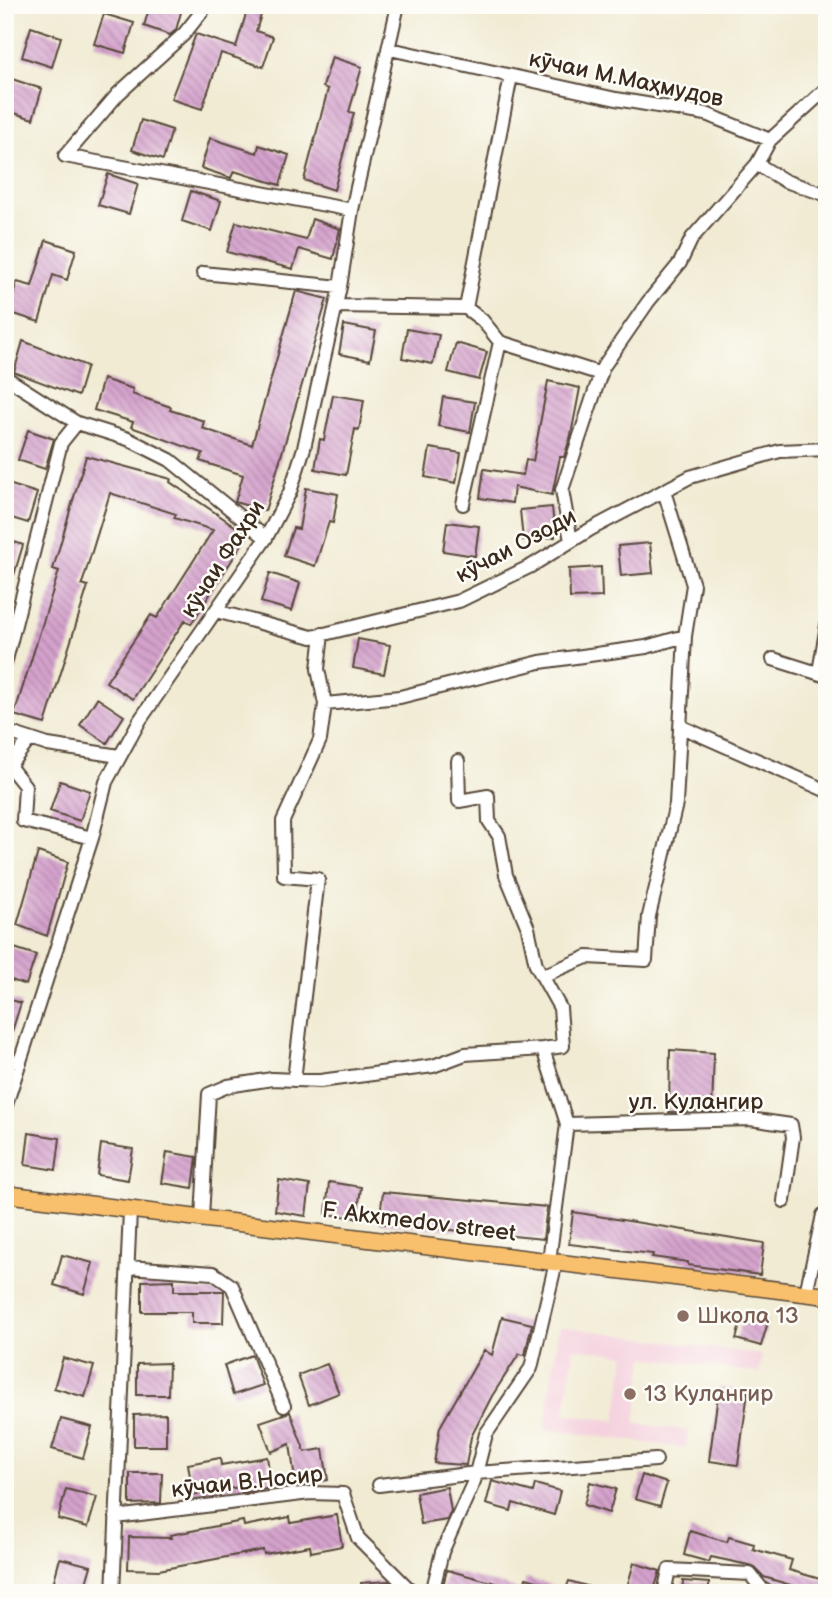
<svg xmlns="http://www.w3.org/2000/svg" width="832" height="1598" font-family="'Balsamiq Sans',sans-serif">
  <defs>
    <pattern id="building-back-hatch" width="6" height="6" patternUnits="userSpaceOnUse" patternTransform="scale(1.75)"><rect width="6" height="6" fill="#d5a2cd"/><path d="M-1 5l2 2M0 0l6 6M5-1l2 2" fill="none" stroke="#ae84a6"/></pattern>
  </defs>
  <rect width="100%" height="100%" fill="#fdfcf7"/>
  <filter id="ink" filterUnits="userSpaceOnUse"><feTurbulence type="fractalNoise" baseFrequency=".0143" numOctaves="2"/><feDisplacementMap in="SourceGraphic" scale="14" xChannelSelector="R" yChannelSelector="G"/><feConvolveMatrix kernelMatrix="1 2 1 2 8 2 1 2 1" color-interpolation-filters="sRGB"/></filter>
  <filter id="wash" filterUnits="userSpaceOnUse"><feTurbulence type="fractalNoise" baseFrequency=".00686" numOctaves="4" result="noise"/><feDisplacementMap in="SourceGraphic" scale="28" xChannelSelector="R" yChannelSelector="G"/><feGaussianBlur stdDeviation="1.57" result="paint"/><feColorMatrix in="noise" values="0 0 0 0 0 0 0 0 0 0 0 0 0 0 0 0 0 1.4 0 .05"/><feComposite in="paint" operator="in"/></filter>
  <g filter="url(#wash)">
    <rect width="100%" height="100%" fill="#f1ebd3"/>
    <path fill="#f4cfdd" fill-rule="evenodd" d="M559,1326L762,1355L759,1373L644,1357L635,1423L688,1431L685,1448L545,1429ZM574,1348L625,1355L616,1421L565,1414Z"/>
    <g id="blocks">
      <path fill="url(#building-back-hatch)" d="M150,5H183L176,30L170,35L144,26Z
        M225,5H264L256,31L273,37L263,67L221,53L202,109L171,99L196,34L236,47L246,14Z
        M104,14L134,23L125,53L94,44Z
        M31,27L61,37L52,67L22,57Z
        M332,57L362,67L349,112L354,113L334,190L304,180L328,89L323,87Z
        M12,79L42,89L33,119L5,110Z
        M141,120L172,130L163,160L132,150Z
        M210,138L257,153L259,145L289,155L280,185L234,171L231,178L201,168Z
        M108,174L138,184L129,214L98,205Z
        M191,191L221,201L212,231L182,221Z
        M312,219L340,229L333,259L299,249L293,269L227,252L236,222L306,240Z
        M46,240L76,250L67,280L53,275L39,322L8,312L17,282L32,286Z
        M296,291L327,299L265,511L235,502L243,475L200,461L203,453L131,427L133,422L94,410L103,379L133,389L132,394L171,407L170,410L204,421L202,428L252,445Z
        M344,325L376,331L370,360L339,354Z
        M407,329L439,335L433,364L402,358Z
        M23,341L87,366L78,396L14,372Z
        M456,343L487,352L479,380L448,372Z
        M548,381L580,388L571,435L564,457H560L552,495L514,487L512,503L480,498L484,469L523,475L526,460L533,461Z
        M333,395L364,400L359,430L355,429L346,475L315,469L320,439L324,440Z
        M443,397L475,402L470,432L438,426Z
        M28,430L54,439L45,469L18,460Z
        M430,448L461,453L456,483L425,477Z
        M86,456L171,479L170,482L248,535L191,624L185,620L133,699L106,682L151,615L157,618L213,530L174,518L176,514L110,493L82,584L88,586L45,724L14,715L59,571L53,569Z
        M5,483L37,493L28,523L5,516Z
        M306,488L338,494L333,523L329,522L315,566L284,556L293,528L299,529Z
        M552,507L555,537L523,540L520,510Z
        M447,522L479,526L475,556L443,551Z
        M5,539L23,545L14,575L5,572Z
        M650,543L653,573L621,576L618,546Z
        M601,567L602,597L570,598L569,569Z
        M270,573L300,583L292,611L261,602Z
        M358,639L390,645L384,674L353,668Z
        M97,698L124,716L107,743L80,725Z
        M60,781L90,791L80,821L50,811Z
        M38,852L68,862L47,936L17,925Z
        M5,945L36,955L26,985L5,978Z
        M5,998L21,1003L7,1047L5,1046Z
        M670,1050L714,1053L712,1111L669,1112Z
        M29,1133L60,1138L56,1170L25,1165Z
        M101,1144L133,1149L128,1180L97,1175Z
        M167,1152L197,1157L193,1188L162,1183Z
        M279,1180L310,1185L306,1216L275,1211Z
        M329,1182L361,1187L357,1218L326,1214Z
        M383,1192L547,1207L543,1239L379,1223Z
        M573,1212L764,1243L760,1275L688,1265V1262L652,1257L653,1254L569,1244Z
        M62,1255L93,1263L84,1294L54,1285Z
        M174,1280V1291H224L223,1323H192V1312H142V1281Z
        M743,1315L768,1322L761,1346L736,1339Z
        M502,1317L532,1324L525,1355L519,1354L492,1396L471,1437L466,1465L434,1463L440,1427L484,1350L492,1355Z
        M252,1355L263,1385L233,1395L224,1365Z
        M63,1358L94,1366L85,1397L54,1388Z
        M169,1363L168,1395H137V1364Z
        M327,1364L339,1393L309,1405L298,1375Z
        M719,1388L748,1392L738,1465L709,1461Z
        M290,1412L305,1452L323,1449L328,1480L296,1486L290,1444L271,1452L260,1422Z
        M166,1414V1446H134V1415Z
        M61,1419L92,1427L83,1458L52,1449Z
        M267,1457L272,1488L241,1493L240,1487L193,1495L188,1464L220,1458L221,1465Z
        M130,1473H162L161,1503L130,1504Z
        M642,1475L667,1483L660,1506L635,1499Z
        M492,1481L533,1492L535,1484L560,1491L554,1515L513,1503L511,1511L486,1504Z
        M590,1482L616,1489L609,1513L584,1505Z
        M447,1487L451,1511L447,1520L421,1524L416,1493Z
        M66,1489L97,1497L88,1527L58,1519Z
        M337,1515L342,1546L311,1552L310,1546L264,1554L263,1550L159,1570L128,1569L129,1537L171,1538L170,1535L243,1521L244,1526L290,1517L291,1523Z
        M690,1531L727,1542L729,1537L754,1544L753,1549L792,1560L789,1570L827,1581V1593H799L800,1588L764,1577L753,1566L711,1557L709,1562L684,1555Z
        M60,1558L91,1566L83,1593L52,1588Z
        M634,1563L660,1571L653,1593L627,1587Z
        M447,1570L521,1590V1593H441Z
        M526,1578L566,1589L569,1581L601,1590V1593H522Z
        M388,1581L393,1585V1593H362L361,1583Z
        M683,1581L709,1583V1593H682Z"/>
    </g>
  </g>
  <g filter="url(#ink)">
    <use href="#blocks" fill-opacity="0" stroke="#564739" stroke-width="2"/>
    <g fill="none" stroke-linecap="round" stroke-linejoin="round">
      <defs>
        <path id="minor" d="M207,5L184,34L118,94L65,156L352,210
          M390,49L616,99L706,114L770,140
          M757,164L785,181L827,195
          M203,273L340,287
          M336,306L466,308L482,320L500,342L601,374
          M466,308L511,76
          M5,377L77,423L128,439L170,460L266,538
          M463,504L500,342
          M571,541L562,490L603,367L648,302L680,263L692,238L757,164L770,140L827,88
          M216,611L312,637L459,601L531,566L591,529L690,477L780,451L827,449
          M773,659L827,676
          M5,664L61,443L77,423
          M819,672L827,625
          M325,704L400,697L540,662L646,647L685,636
          M682,727L827,791
          M5,731L48,745L119,756
          M458,761L459,801L488,796L489,821L499,836L506,875L528,928L536,965L560,1008L563,1046L543,1049
          M9,766L25,786L23,821L92,838
          M5,771L30,739
          M542,976L587,957L646,960L649,916L676,804L685,636L693,585L664,491
          M5,1059L20,1063
          M294,1080L318,879L284,876L283,821L320,740L325,704L318,669L322,634
          M5,1108L92,838L106,782L140,720L266,538L290,492L304,448L340,287L352,210L398,5
          M567,1124L750,1119L791,1125L793,1137L784,1201
          M202,1217L209,1094L228,1086L272,1079L320,1081L433,1066L465,1054L543,1049L567,1124L549,1261
          M128,1267L213,1273L232,1286L284,1406
          M806,1293L823,1215
          M379,1485L476,1473L656,1460
          M116,1517L310,1493L343,1494L358,1538L413,1593
          M113,1593L130,1211
          M432,1593L442,1552L474,1481L486,1434L531,1368L556,1262
          M664,1593L669,1570L750,1574L762,1589L772,1593"/>
        <path id="major" d="M5,1194L827,1296"/>
      </defs>
      <use href="#minor" stroke="#564739" stroke-width="16"/>
      <use href="#major" stroke="#564739" stroke-width="19"/>
      <use href="#minor" stroke="#fff" stroke-width="12"/>
      <use href="#major" stroke="#f8bf6c" stroke-width="16"/>
    </g>
  </g>
  <g fill="#8d6e63" stroke="#fdfcf7" stroke-width="2.5">
    <circle cx="683" cy="1316" r="7"/>
    <circle cx="630" cy="1394" r="7"/>
  </g>
  <g text-anchor="middle" dominant-baseline="central" stroke-width="5" stroke-linejoin="round" paint-order="stroke">
    <g font-size="23" fill="#3b2a1e" stroke="#fdfcf7">
      <text transform="translate(626 79) rotate(12)">кӯчаи М.Маҳмудов</text>
      <text transform="translate(516 546) rotate(-28)">кӯчаи Озоди</text>
      <text transform="translate(223 559) rotate(-57)">кӯчаи Фахри</text>
      <text x="696" y="1102">ул. Кулангир</text>
      <text transform="translate(419 1222) rotate(7)">F. Akxmedov street</text>
      <text transform="translate(247 1482) rotate(-6)">кӯчаи В.Носир</text>
    </g>
    <g font-size="23" fill="#785e54" stroke="#fdfcf7" text-anchor="start">
      <text x="697" y="1316">Школа 13</text>
      <text x="644" y="1394">13 Кулангир</text>
    </g>
  </g>
  <rect width="832" height="1598" fill="none" stroke="#fdfcf7" stroke-width="28"/>
</svg>
